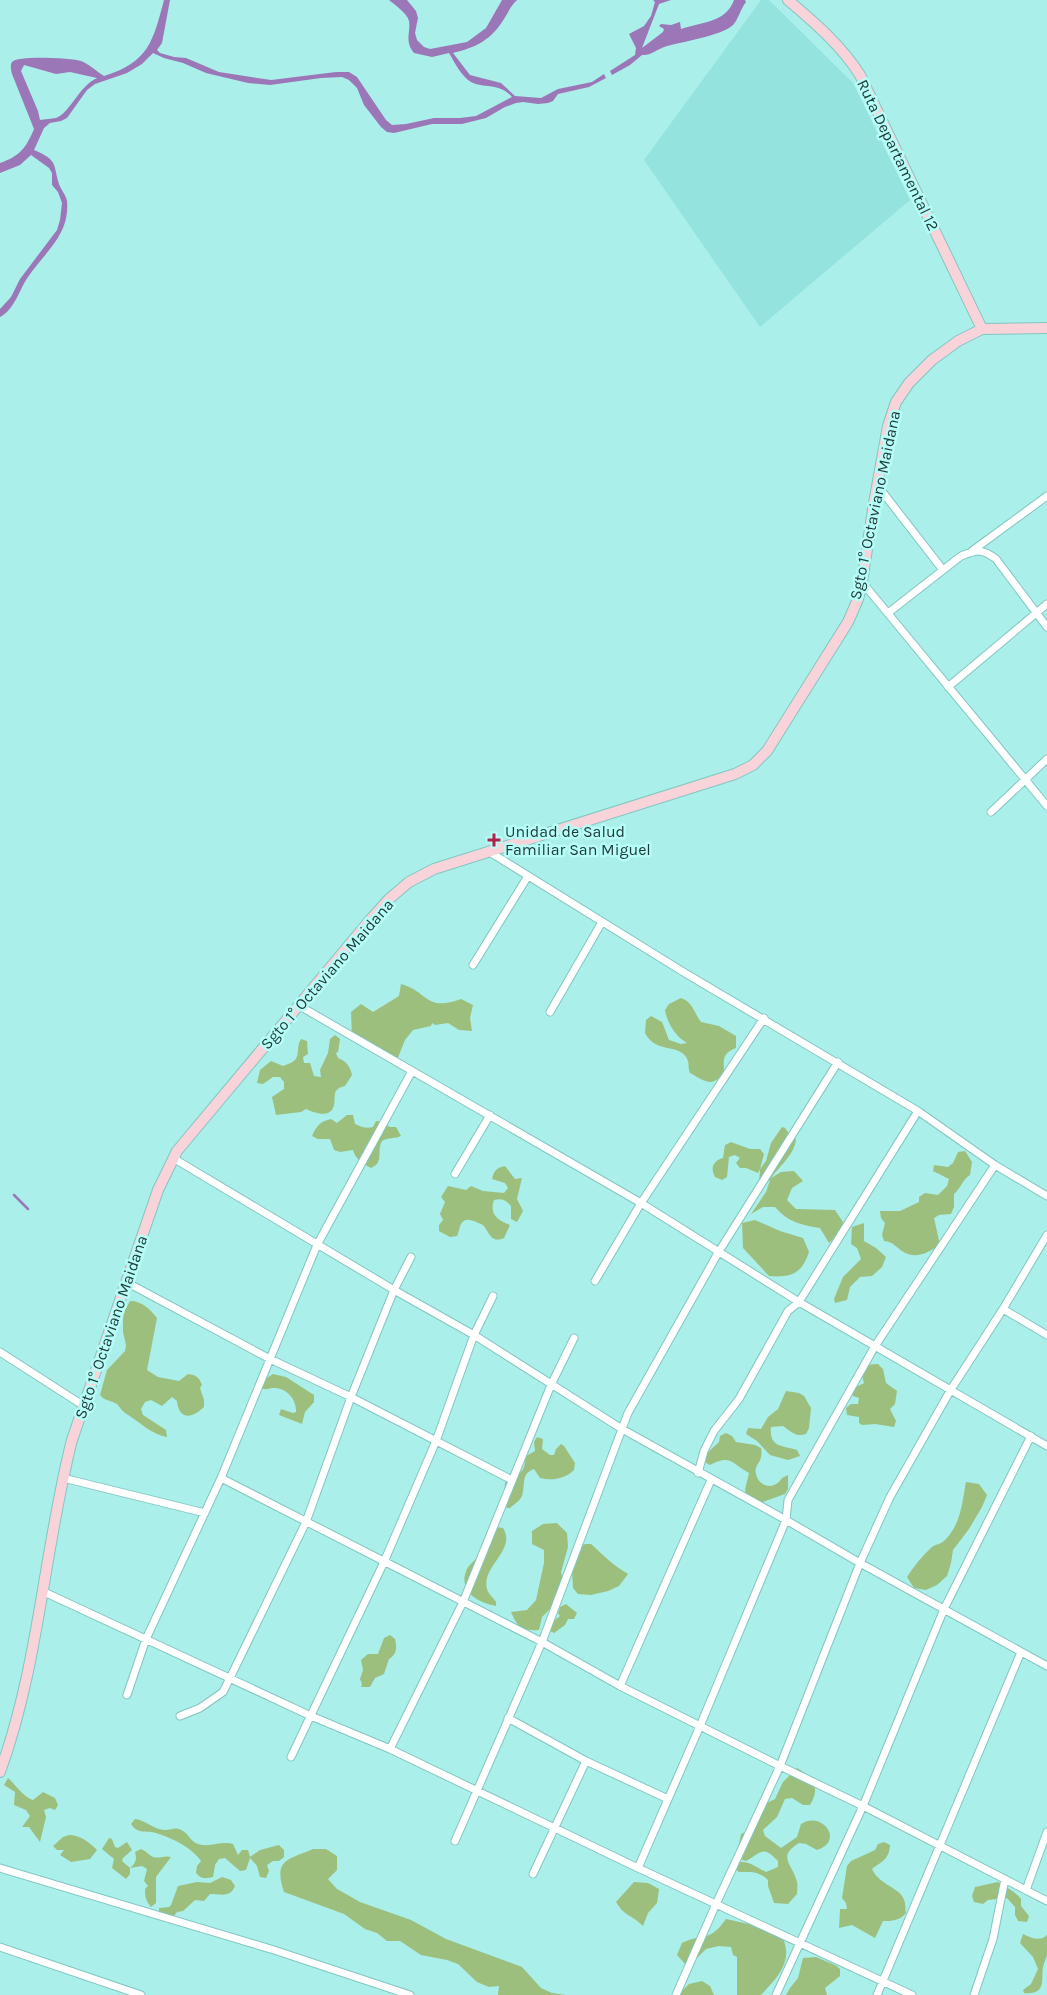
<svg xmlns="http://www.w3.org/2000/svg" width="1047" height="1995" font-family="Karla,sans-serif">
  <rect width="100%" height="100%" fill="#aaefea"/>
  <path fill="#94e3de" d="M761,0H769L853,83L910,200L760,327L644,160Z"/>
  <path fill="#9dbf7d" d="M401,984C429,992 425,1012 461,999L473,1005L470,1018L472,1031L459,1030L448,1023L435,1025L432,1023L431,1026L413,1030L405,1040L395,1065L373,1052L364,1043L352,1039L351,1012L361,1004L373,1012L399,996Z
    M681,998C693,1002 694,1013 701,1022L719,1026L736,1036V1048C721,1054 724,1060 724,1073C711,1089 704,1080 690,1073C688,1068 689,1065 688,1061C682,1042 656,1055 645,1033L646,1020L651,1016L662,1022L669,1040L681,1044L687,1043C676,1037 667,1023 665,1010L669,1004Z
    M335,1035L340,1039L338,1052L336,1053L338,1058C346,1061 350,1066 352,1075L345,1086C341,1087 337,1088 335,1093C334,1097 335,1101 334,1105C331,1119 315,1113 306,1109L301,1112L276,1115L272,1097L284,1089V1082L280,1077H273L263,1084L257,1083L260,1070L271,1061L283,1066C287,1064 292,1063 295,1060C300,1054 296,1046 301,1039L307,1041L308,1054L303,1057L304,1063H310L314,1076L321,1077L320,1070L328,1053L330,1039Z
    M347,1115H353L355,1124C362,1127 366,1129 373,1127L376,1121L383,1122L390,1127H396L401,1136C395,1139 388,1137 382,1141C376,1151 385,1162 371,1168C362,1163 356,1160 353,1150L340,1152L334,1150L330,1139H318L312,1136C316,1126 321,1121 331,1119L337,1123Z
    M782,1127L785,1128L793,1139H796C795,1154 779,1167 771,1178L781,1172L794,1171L803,1181L792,1188L787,1200L796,1209L835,1210L843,1222L839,1234L829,1243L820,1228C801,1225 788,1222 775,1207H763L751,1214L766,1192L770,1180L765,1183L764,1186L759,1184L760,1169L758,1173L746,1168H740L736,1163L740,1158L735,1155L729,1157L727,1177L722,1180L715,1177C710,1168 713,1161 723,1158L725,1145L731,1142L750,1149H760L764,1154L760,1169L766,1161L771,1143Z
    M965,1151L972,1162L970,1175C962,1180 961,1188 954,1194V1207L951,1214L939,1215L934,1218L940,1245C928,1253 915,1260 902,1251C895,1246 893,1242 884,1241L882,1235L885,1223L881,1218L880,1211H900L919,1202V1197L925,1193L938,1195L947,1186L949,1179L933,1171L934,1165L948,1167L953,1163L958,1152Z
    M505,1166L515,1179L522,1178L517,1199L523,1211L517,1222L511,1219V1206C506,1200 502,1198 494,1200C489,1215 498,1220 510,1225L504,1238C491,1244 490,1233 483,1225C477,1223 466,1215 461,1224C459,1228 459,1232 457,1236L450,1237L439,1231V1225L443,1220L440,1214L445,1202L441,1197L448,1186L466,1190L471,1186L483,1191L504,1193L508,1188L505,1183L492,1179C494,1170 497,1168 505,1166Z
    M755,1220L780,1231L803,1238L809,1252C802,1273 792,1278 769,1276L743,1248L742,1223Z
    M864,1223V1241L876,1248L886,1257L882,1267L872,1276L860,1277L850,1287L847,1300L835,1303L834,1299L843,1277L861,1259L857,1248L851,1244L852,1227Z
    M130,1301C142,1301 150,1309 157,1318L147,1370L158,1377L179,1381L188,1374C196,1375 199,1377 202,1385L200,1388L204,1400V1407C193,1418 179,1421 177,1401L172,1397L162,1406L151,1400L145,1402L141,1409L143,1415L166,1430L167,1437C150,1434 139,1421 125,1413C122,1411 120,1407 117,1404C110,1400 105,1401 100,1395L107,1370L125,1351L126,1345L123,1332V1319L124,1312Z
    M878,1364L883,1369L886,1383L897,1391L895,1404L890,1409L896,1421L894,1427L875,1424L862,1425L859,1423V1417L847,1415L846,1408L851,1404H858L859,1398L853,1396L852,1389L864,1383L860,1370L864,1365Z
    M273,1374L286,1377L314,1395V1402L305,1412L302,1424L279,1415L281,1409L293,1413L296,1412C297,1399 286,1387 272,1388C267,1389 266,1390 260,1388L262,1381Z
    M786,1391L799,1393L804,1396L811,1408L809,1428L806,1434C795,1437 792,1432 783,1426L771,1427C769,1448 782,1445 797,1450L800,1456L788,1460L770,1455L757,1441L746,1434L748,1428L761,1429L768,1417L778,1409Z
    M726,1433L732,1436L736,1442L755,1445L761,1448C764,1463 753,1464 756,1474C759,1488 775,1490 782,1478L788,1475V1489L785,1494L754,1505L748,1503C742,1492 747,1484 749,1473C731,1463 731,1454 710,1465L704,1462V1456L719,1442L720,1436Z
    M537,1437L543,1439L542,1449L550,1455H554L556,1449L561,1444L564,1446L575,1463L574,1470C565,1479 552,1481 540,1478L534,1469C520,1474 526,1485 522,1496C520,1501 514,1504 510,1508H507L503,1499L506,1477L511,1473L518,1475C526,1468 524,1465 526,1456L535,1451L534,1442Z
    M966,1482L979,1484L987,1495L982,1507L969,1529L953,1550L951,1563L947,1576L937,1585L926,1590L914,1588L907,1577C914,1566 922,1556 932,1547C936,1544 942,1544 945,1540C961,1524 962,1503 966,1482Z
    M557,1523L567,1533L568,1547L561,1572L563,1585L555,1595L551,1608L542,1617L539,1630C522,1631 518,1628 511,1612L527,1610L536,1600L544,1563V1550L532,1544V1531L543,1524Z
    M496,1527L503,1528C517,1550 481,1566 487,1589C488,1594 494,1598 496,1602V1606C478,1603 457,1591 467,1569C469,1565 474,1561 477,1558C485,1549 490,1537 496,1527Z
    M585,1544H591C603,1555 614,1566 628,1574L619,1586L608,1591L591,1595L578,1594L573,1588L572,1571L578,1547Z
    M566,1604L577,1613L574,1619H568L565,1625L554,1633L548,1630L550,1624L560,1616L558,1613L560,1607Z
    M390,1635L395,1639C397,1647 397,1654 389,1659L384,1674L375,1678L370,1687H361L362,1684L360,1679L363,1670L361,1660L368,1654H378L384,1638Z
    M797,1768C813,1777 821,1787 810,1805H803L792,1798L785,1799L777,1817L763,1830L765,1836L781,1848L797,1837L801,1824C822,1810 845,1841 817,1850L806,1844L799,1843C776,1857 793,1864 797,1882C798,1885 797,1891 797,1894L788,1904L774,1903L768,1886V1880C759,1871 751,1872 739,1872L733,1868L736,1862C748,1860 756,1867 766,1872L778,1867V1861C763,1845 762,1852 746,1861L740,1859L737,1853L741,1834L752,1828L762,1805L775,1799L783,1782Z
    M8,1778C16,1785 23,1797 33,1800L43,1792L55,1798L58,1805L55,1810L50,1808L44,1810L46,1817L40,1842L29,1827H22L30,1816L26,1810L14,1805L15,1792L4,1785Z
    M135,1819C146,1820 154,1830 165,1830C172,1830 175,1826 183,1831C188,1834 190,1839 194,1842C206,1850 221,1840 233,1844L238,1855L242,1850H248L250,1857L260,1850L279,1845L284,1850V1857L279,1861H273L267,1865L269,1871L266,1878L260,1877L257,1866L250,1858L246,1870L240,1871L225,1858L219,1859L215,1865L213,1877C205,1879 201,1879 196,1873L197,1866L201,1861C192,1848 174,1839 159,1834C148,1829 139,1836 131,1824Z
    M69,1835C80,1835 89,1842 97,1850L90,1859L71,1862L60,1855L64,1850H57L53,1846L63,1837Z
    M109,1838L112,1839L115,1847L118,1848L127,1842L132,1850L123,1858L122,1861L130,1868C136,1863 137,1859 135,1852L141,1849C146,1851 149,1855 153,1857C159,1859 165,1855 171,1857L156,1877V1903L151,1907C146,1901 145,1897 145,1889L148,1886L144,1881L147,1869L142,1866L130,1868V1874L126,1879L112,1868L114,1859L102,1849Z
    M884,1842L890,1845C889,1860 882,1861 872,1869C879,1885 901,1888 904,1900C906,1904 905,1909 906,1913C899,1921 892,1921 883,1921L875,1938L852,1925L839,1928L840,1909H847L846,1903L842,1898L847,1866L851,1861L875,1850L878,1844Z
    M313,1849H326L337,1856V1870L328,1879L337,1889L360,1902L411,1920L446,1939L522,1967L541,1988L552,1993L566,1995H498L499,1986L489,1987L477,1982L458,1964L447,1960L421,1955L400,1941H387L377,1933L365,1929L344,1914L284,1892C273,1859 288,1860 313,1849Z
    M222,1877L231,1880L235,1886C230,1898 221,1894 210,1894L204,1901L195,1900L183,1911L177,1912L173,1917L161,1914L159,1911V1908L169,1907L171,1905L178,1886L197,1882L210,1883Z
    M634,1882L648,1883L659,1889L657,1903L648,1913L643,1926C631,1914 625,1917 616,1902Z
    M998,1882C1005,1887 1016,1892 1021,1899V1906L1029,1916L1027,1922L1018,1921L1015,1915V1907L1007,1898L988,1900L983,1904L974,1902L972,1896L975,1887Z
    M726,1919L779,1931C796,1958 780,1975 761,1995H737V1957L733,1955L731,1947L719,1946L706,1949L697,1958L686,1965L677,1955L682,1943C705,1932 709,1943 726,1919Z
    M1023,1934C1031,1938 1040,1942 1047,1935C1047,1941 1047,1949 1047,1955C1046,1959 1044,1962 1043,1967C1041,1980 1047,1995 1024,1993L1023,1990L1031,1984L1038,1969L1033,1957L1020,1943Z
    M816,1957L835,1965L840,1969V1976L825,1988L827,1995H786L790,1988L798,1978L803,1958Z
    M702,1981L710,1986L714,1995H678L689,1984Z"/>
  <path fill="#9c77b7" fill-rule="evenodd" d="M164,0H170L162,43L157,50L160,53L174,57L186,58L219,72L271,80L336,72H349L357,77L386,120L392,125L406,124L434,118H460L476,116L512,97C499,82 484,89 471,82C461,76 455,63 449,53L432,57L414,53C404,41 411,32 409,21C407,13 395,5 389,0H407L416,11L418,18L415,33L417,40L424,47L430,49L467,42L486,28L502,0H517C511,5 508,13 504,19C491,40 477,47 453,53L470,75L501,83L515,96L541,98L558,89L592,82L604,74L606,78L589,87L558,94L553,101L548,103L538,104L523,102L516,103L505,107L486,118L462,124H432L394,133L387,132L381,127L364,105L357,88L349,80L342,77L321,78L270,85L248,83L206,73L183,63L164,58L153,53L142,64L127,73L95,84L87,90L67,118L61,121L50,123L44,128L34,150C58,160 53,164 59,184C61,190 66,195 67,201C70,235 45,252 28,277C19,290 15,309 0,317V309L11,297L20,279L57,230L60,220L62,203L58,192L52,185V173L49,168L31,155L20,165L0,173V163C20,156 26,148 34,129L12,74C11,70 10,65 12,62C17,55 72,58 81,61C89,64 96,71 104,76C149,62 153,41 164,0ZM24,65L56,74L70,72L97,78C79,86 70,113 56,118C51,119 45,119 40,120L38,111L21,71Z
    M653,0H671L659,4L642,48L663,32L664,29L659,26L661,24L671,25L680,22L681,29C701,22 726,23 734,0H745L746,2C741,8 738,20 733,25C721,36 680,42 664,47C656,50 650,56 642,55L630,65L612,75L610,71L635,55L636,48L629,34L644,26L651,16L655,2Z"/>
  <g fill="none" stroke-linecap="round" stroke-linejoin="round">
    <path stroke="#9c77b7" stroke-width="2.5" d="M14,1195L28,1209"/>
    <defs>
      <path id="minor" d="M877,485L943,570
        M972,551L1047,496
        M862,582L1047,806
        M888,613L961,556C977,550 982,548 996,559L1047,627
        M948,687L1047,604
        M991,812L1047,759
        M488,851L685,973L918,1111L995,1165L1047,1196
        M473,965L528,876
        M298,1005L641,1203L799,1302L1047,1446
        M550,1012L602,922
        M173,1158L394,1290L474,1335L622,1429L786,1520L860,1563L1047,1666
        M455,1174L490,1115
        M595,1281L641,1203L764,1018
        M126,1282L270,1359L351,1397L512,1480
        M1003,1309L1047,1335
        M0,1352L84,1406
        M698,1473L704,1451L714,1431L739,1399L788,1311L799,1302L918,1111
        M63,1478L205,1513
        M221,1478L542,1642L620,1686L780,1766L863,1806L1047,1901
        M42,1591L311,1716L390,1749L638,1868L912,1995
        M620,1686L711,1480
        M127,1695L146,1639L221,1478L317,1245L412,1071
        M180,1716L200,1708L223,1692L230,1678L306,1522L351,1397L394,1290L411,1257
        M508,1718L586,1761L668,1799
        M390,1749L463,1602L551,1385L574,1338
        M291,1757L384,1562L436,1441L474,1335L493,1296
        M455,1841L542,1642L628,1413L718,1253L838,1062
        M0,1868L274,1950L410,1995
        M638,1868L700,1726L786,1520L788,1500L875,1346L995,1165
        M533,1874L586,1761
        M1026,1890L1047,1832
        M0,1947L141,1995
        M676,1995L716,1904L780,1766L860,1563L890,1497L950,1391L1003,1309L1047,1235
        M776,1995L863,1806L944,1609L1031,1436
        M877,1995L1021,1652
        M974,1995L993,1939L1005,1879"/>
      <path id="secondary" d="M788,0C815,23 841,45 860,75L982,329
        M0,1772C39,1665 44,1549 72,1440L158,1190L177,1151L370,920L389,899L409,882L434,869L735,774L753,765L767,751L848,622L858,599L862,582L874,503L888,426L896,402L909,383L932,360L958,341L982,329L1047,328"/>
    </defs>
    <use href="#minor" stroke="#81c6c1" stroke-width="9"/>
    <use href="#secondary" stroke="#81c6c1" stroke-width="12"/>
    <use href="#minor" stroke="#fff" stroke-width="7"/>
    <use href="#secondary" stroke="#f9d3da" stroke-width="10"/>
  </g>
  <path fill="#b2204b" stroke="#b7fdf8" stroke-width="2" d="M491.5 832.5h5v5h5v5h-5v5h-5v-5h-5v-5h5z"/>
  <g text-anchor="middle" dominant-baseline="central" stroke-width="5" stroke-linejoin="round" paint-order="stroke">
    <g font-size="16" fill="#1e3a39" stroke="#b7fdf8">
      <text transform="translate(898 155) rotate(64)">Ruta Departamental 12</text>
      <text transform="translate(875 505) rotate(-78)">Sgto 1° Octaviano Maidana</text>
      <text transform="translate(327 974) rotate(-49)">Sgto 1° Octaviano Maidana</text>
      <text transform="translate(111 1327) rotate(-71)">Sgto 1° Octaviano Maidana</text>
    </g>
    <g font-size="16" fill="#1e3a39" stroke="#b7fdf8" text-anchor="start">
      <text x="505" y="831">Unidad de Salud<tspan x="505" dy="18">Familiar San Miguel</tspan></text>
    </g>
  </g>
</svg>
